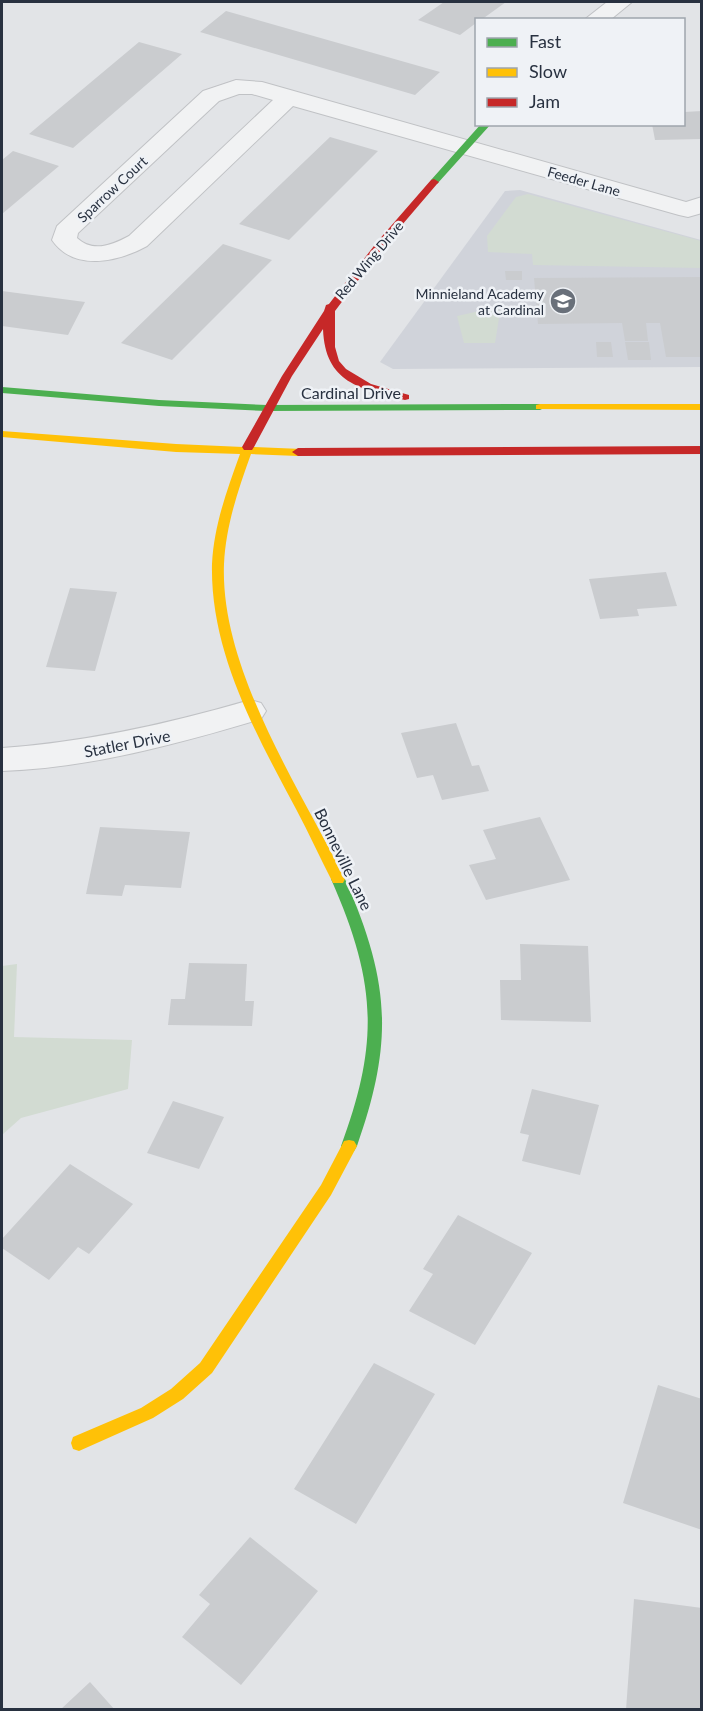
<svg xmlns="http://www.w3.org/2000/svg" width="703" height="1711" font-family="Lato,sans-serif">
  <rect width="100%" height="100%" fill="#e2e4e7"/>
  <path fill="#d0d3da" d="M520,190L701,240V367L393,369L380,362L505,191Z"/>
  <path fill="#d2dbd2" d="M528,194L701,241V268L533,265L532,254L488,252L487,236L516,197Z
    M493,308L498,309L500,312L495,343H464L457,316Z
    M17,964L14,1037L132,1040L128,1089L21,1118L2,1135V966Z"/>
  <path fill="#cacccf" d="M444,2H506L481,20H476V23L460,35L418,20Z
    M226,11L440,72L415,95L200,32Z
    M139,42L182,54L73,148L29,134Z
    M702,111V139L655,140L652,124H684V112Z
    M330,137L378,151L289,240L239,224Z
    M13,151L59,166L2,214V160Z
    M223,244L272,260L172,360L121,343Z
    M505,271H522V280H506Z
    M702,277V357H666L660,323H646L648,341H625L622,323L538,324L534,278Z
    M2,291L85,302L68,335L2,326Z
    M596,342H611L613,357H597Z
    M625,342H649L651,360H628Z
    M666,572L677,606L637,609L639,616L600,619L589,579Z
    M70,588L117,592L95,671L46,667Z
    M456,723L472,766L479,765L489,791L442,800L433,775L417,778L401,733Z
    M540,817L570,880L486,900L469,865L496,859L483,830Z
    M100,827L190,832L181,888L125,885L122,896L86,894Z
    M520,944L588,946L591,1022L501,1020L500,980H521Z
    M189,963L247,964L245,1001H254L252,1026L168,1025L171,999H185Z
    M532,1089L599,1105L580,1175L522,1161L529,1135L520,1133Z
    M173,1101L224,1117L199,1169L147,1153Z
    M70,1164L133,1204L89,1254L78,1247L49,1280L2,1248V1239Z
    M458,1215L532,1253L475,1345L409,1311L433,1274L423,1269Z
    M374,1363L435,1394L356,1524L294,1489Z
    M658,1385L702,1399V1530L623,1503Z
    M250,1537L318,1591L241,1685L182,1637L210,1604L199,1595Z
    M634,1599L702,1608V1710H626Z
    M90,1682L115,1710H60Z"/>
  <g fill="none" stroke-linecap="round" stroke-linejoin="round">
    <defs>
      <path id="street" d="M607,2H632L610,20H584Z
        M236,80L262,82L686,202L702,197V213L688,217L679,215L293,106L147,246C118,262 74,272 52,240L57,226L203,91ZM239,94H252L273,100L129,236C112,245 93,253 77,238L78,233L219,101Z
        M250,700L261,703L266,711L261,719C177,744 90,768 2,771V748C87,742 168,724 250,700Z"/>
    </defs>
    <use href="#street" stroke="#c0c2c5" stroke-width="2"/>
    <use href="#street" fill="#f1f2f3" fill-rule="evenodd"/>
    <path fill="#4caf50" fill-rule="evenodd" d="M481,124H491L437,184H431V180Z
      M2,387L159,400L267,405L540,404L546,407L540,410L267,411L159,406L2,393Z
      M338,874L343,875L345,879C390,981 394,1041 357,1146L354,1151L349,1152L344,1151L341,1146C380,1041 376,981 331,879L333,875Z"/>
    <path fill="#ffc107" fill-rule="evenodd" d="M540,404H702V410L536,409V405Z
      M2,431L176,444L243,447L248,443L254,447L302,449V455L298,456L251,454C238,490 226,525 224,564C220,669 299,787 345,879L343,883H333C320,858 309,833 296,809C256,734 210,652 212,564C214,525 227,490 240,454L176,452L2,437Z
      M349,1140L354,1141L357,1146L331,1195L212,1373L183,1399L153,1418L79,1451L73,1449L71,1443L73,1437L141,1408L171,1389L200,1363L321,1185L344,1141Z"/>
    <path fill="#c62828" fill-rule="evenodd" d="M434,179L439,182L437,184L384,246L335,311V347L339,361L346,369L371,384L409,395V399L405,400C360,389 325,383 323,329L292,376L254,447L252,450H244L242,447L282,376L324,311L326,305L329,304L377,242L431,180Z
      M702,446V454L298,456L292,452L298,448Z"/>
  </g>
  <defs>
    <symbol id="school-disc" viewBox="-11 -11 22 22"><circle r="9.5" fill="#69707a" stroke="#eff2f6"/><path d="M0-5L7-2L0 1L-7-2ZM-4 1L0 2.5L4 1V4Q0 6-4 4Z" fill="#fff"/></symbol>
  </defs>
  <g fill-rule="evenodd">
    <use href="#school-disc" x="548" y="286" width="30" height="30"/>
  </g>
  <g text-anchor="middle" dominant-baseline="central" stroke-width="5" stroke-linejoin="round" paint-order="stroke">
    <g font-size="14" fill="#283140" stroke="#eff2f6">
      <text transform="translate(584 181) rotate(16)">Feeder Lane</text>
      <text transform="translate(112 189) rotate(-43)">Sparrow Court</text>
      <text transform="translate(369 260) rotate(-50)">Red Wing Drive</text>
    </g>
    <g font-size="14" fill="#283140" stroke="#eff2f6" text-anchor="end">
      <text x="544" y="293">Minnieland Academy<tspan x="544" dy="16">at Cardinal</tspan></text>
    </g>
    <g font-size="16" fill="#283140" stroke="#eff2f6">
      <text x="351" y="392">Cardinal Drive</text>
      <text transform="translate(127 743) rotate(-11)">Statler Drive</text>
      <text transform="translate(344 859) rotate(64)">Bonneville Lane</text>
    </g>
  </g>
  <rect width="703" height="1711" fill="none" stroke="#283140" stroke-width="6"/>
  <rect x="475" y="18" width="210" height="108" fill="#eff2f6" stroke="#9fa5ad" stroke-width="1.5"/>
  <rect x="487" y="38" width="30" height="9" fill="#4caf50" stroke="#9fa5ad" stroke-width="1.5"/>
  <text x="529" y="48" font-size="18" fill="#283140">Fast</text>
  <rect x="487" y="68" width="30" height="9" fill="#ffc107" stroke="#9fa5ad" stroke-width="1.5"/>
  <text x="529" y="78" font-size="18" fill="#283140">Slow</text>
  <rect x="487" y="98" width="30" height="9" fill="#c62828" stroke="#9fa5ad" stroke-width="1.5"/>
  <text x="529" y="108" font-size="18" fill="#283140">Jam</text>
</svg>
